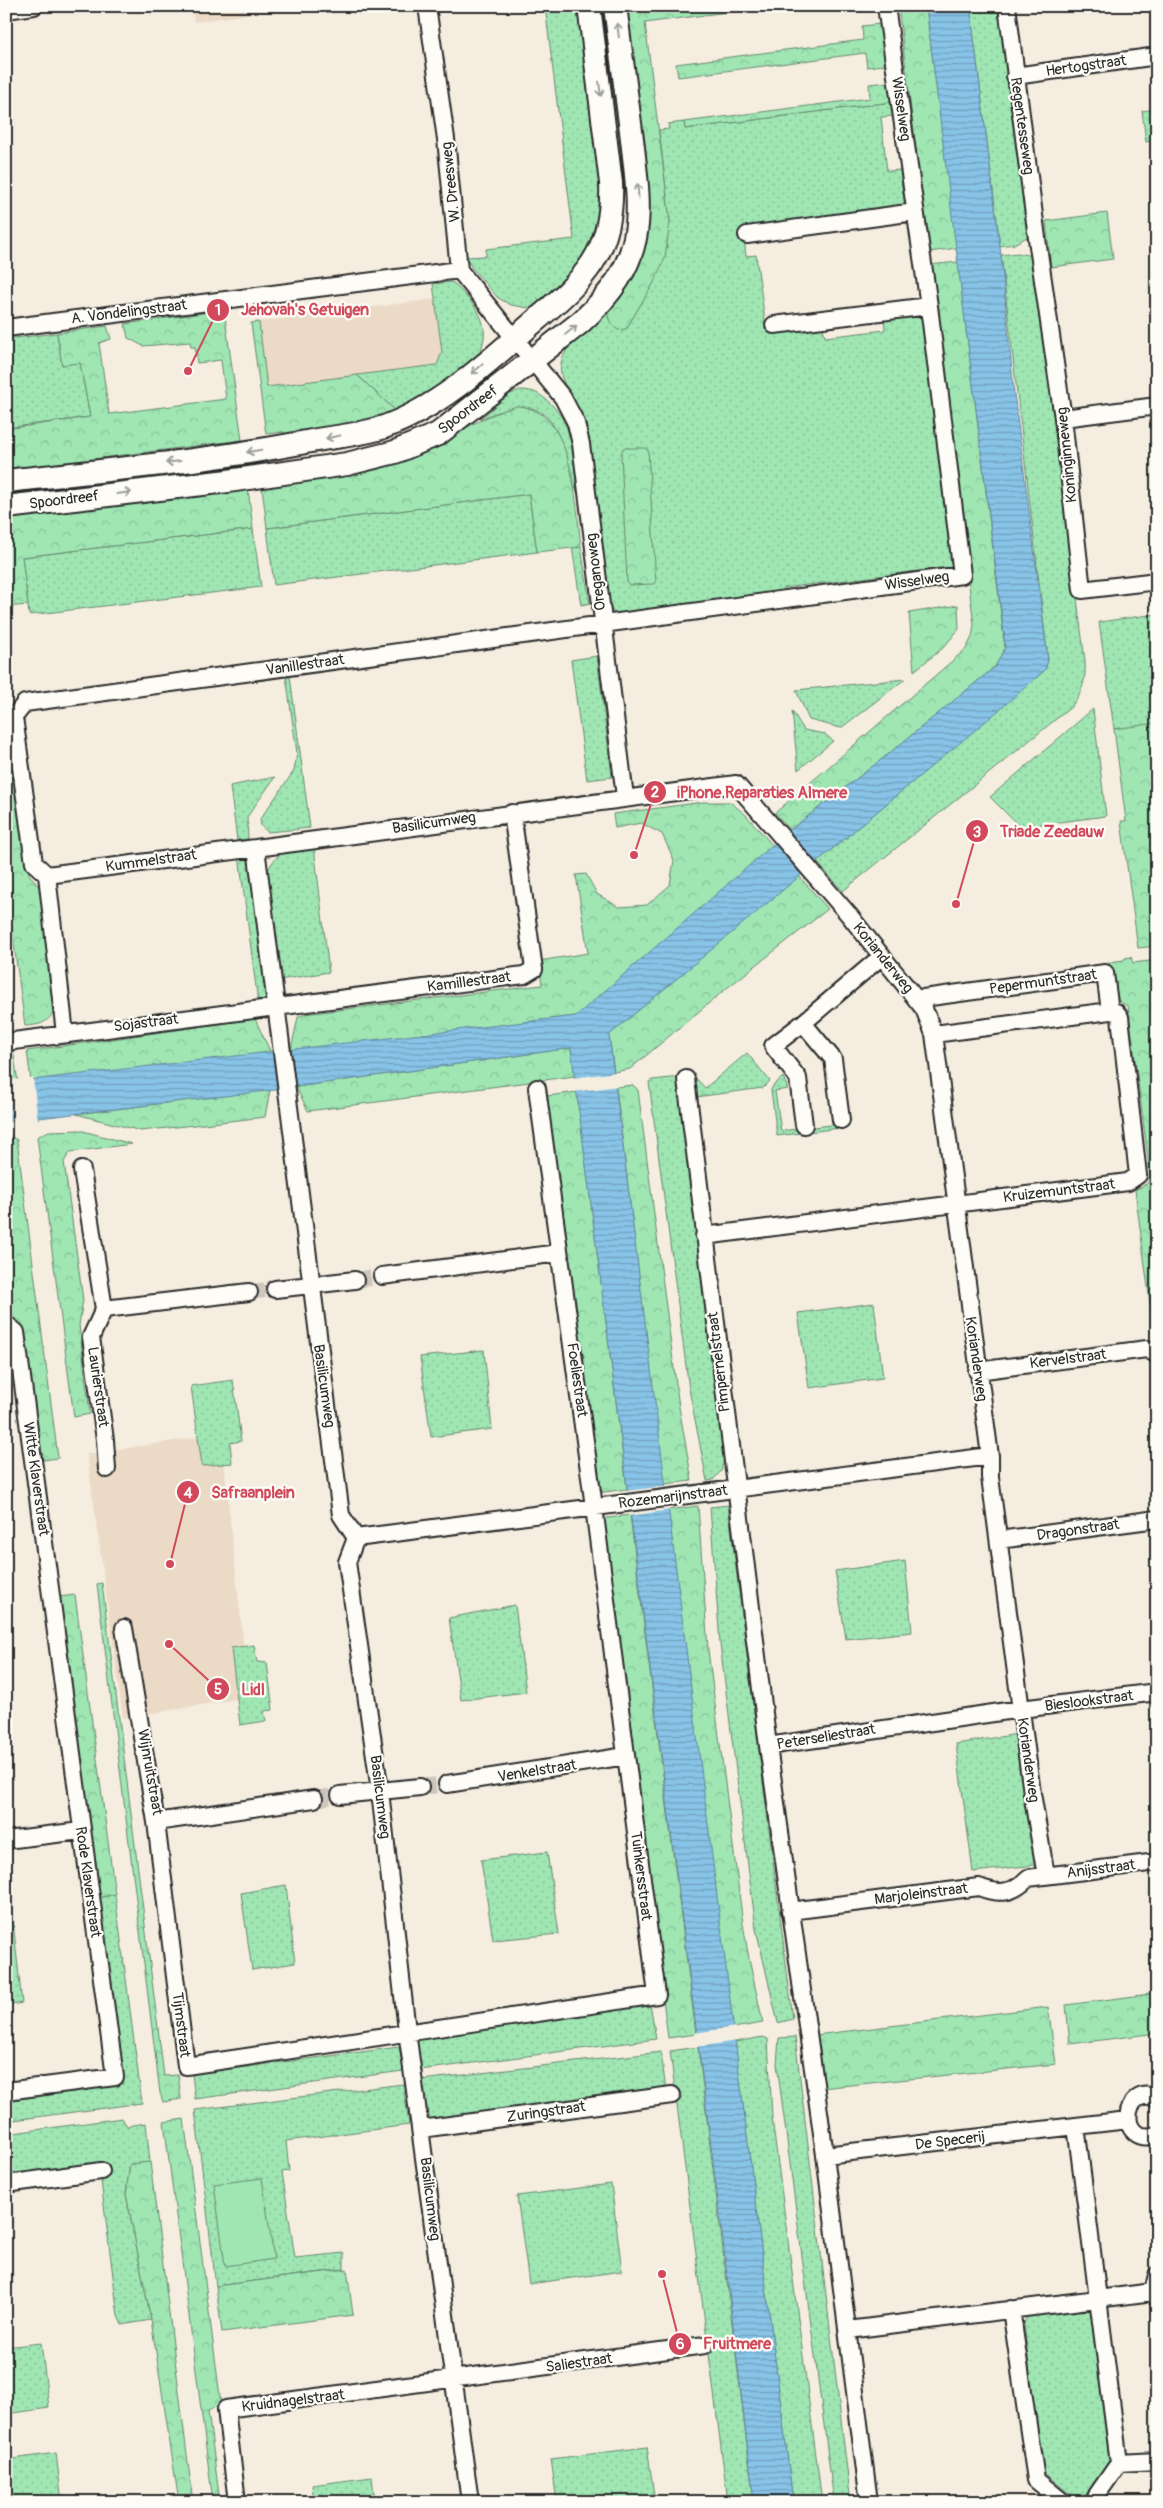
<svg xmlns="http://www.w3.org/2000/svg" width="1163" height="2508" font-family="Pangolin,sans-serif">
  <defs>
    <pattern id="grass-dots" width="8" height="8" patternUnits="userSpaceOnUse" patternTransform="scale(1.25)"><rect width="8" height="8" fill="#9fe6b3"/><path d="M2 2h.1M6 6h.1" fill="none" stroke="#89c59a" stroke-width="1.8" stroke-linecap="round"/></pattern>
    <pattern id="forest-crowns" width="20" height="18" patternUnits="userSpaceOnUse" patternTransform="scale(1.25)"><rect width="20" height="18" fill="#9fe6b3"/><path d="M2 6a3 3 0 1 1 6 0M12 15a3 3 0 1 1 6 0" fill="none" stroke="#89c59a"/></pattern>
    <pattern id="water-rules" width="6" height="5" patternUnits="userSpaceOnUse" patternTransform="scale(1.25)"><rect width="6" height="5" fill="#88c4e8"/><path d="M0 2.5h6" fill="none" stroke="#6f9fbc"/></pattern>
  </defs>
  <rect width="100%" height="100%" fill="#f5ede0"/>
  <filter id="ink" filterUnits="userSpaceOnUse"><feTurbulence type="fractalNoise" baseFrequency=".02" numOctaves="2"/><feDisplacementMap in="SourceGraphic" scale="10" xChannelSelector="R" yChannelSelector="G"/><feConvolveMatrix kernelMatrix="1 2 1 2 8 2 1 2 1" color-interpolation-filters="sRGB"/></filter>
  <g filter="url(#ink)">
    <path fill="#ebdac5" d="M191,6H304L194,22Z
      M435,299L442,352L437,365L267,387L259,322Z
      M221,1434L249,1697L123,1718L87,1454Z"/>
    <path fill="url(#grass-dots)" stroke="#65886f" d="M545,6H578L582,18L602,191L594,238L576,271L538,304L529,308L511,305L498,298L472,268L466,257L486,256V249L574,239Z
      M970,6H1001L1031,235L1014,244L1000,246Z
      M892,102L893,116L881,117L887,171L900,170L905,205L902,208L743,229L746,256L756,255L765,322L822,324L825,337L885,330L884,316L912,313L924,319L953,569L943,573L942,568L783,588V595L615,615L608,604L585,424C581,408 571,397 564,383C548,351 590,329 608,310L626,329L653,284L670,221L659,130L669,129L668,124L684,122L685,129Z
      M1157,109V140L1146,142L1142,111Z
      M1018,253L1033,256L1085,661C1086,681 1083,691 1071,707L843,891L817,862L1045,670L1048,660L1001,255Z
      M451,282L455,284C477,308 494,324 478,357L429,396L397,412L357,375L437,365L442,352L433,284Z
      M57,333L62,365L80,362L90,417L6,428V339Z
      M520,390C534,390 541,394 551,404C575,427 573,460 577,492C571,480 570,467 566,455C549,401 528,399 480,419L508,395Z
      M529,494L537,552L274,585L267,528Z
      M253,529L261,587L29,615L22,557Z
      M572,547H581L590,603L581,605Z
      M1157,614V974L1124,728L1114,729L1099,622Z
      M597,656L612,777L587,780L571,660Z
      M286,676H290L310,828L268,832L261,826L260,819L294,771L297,753Z
      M905,679L841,728L809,720L796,690Z
      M1093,709L1106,816L1020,827L990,797Z
      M792,711L804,730L825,734L833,741L798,770Z
      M275,777L247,817L248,839L237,840L230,786Z
      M314,847L329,972L279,980L266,875C277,848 289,850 314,847Z
      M248,854L252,860L269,991L265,1002L258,1003L239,855Z
      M747,1053L770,1081L763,1088L696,1097L694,1076L705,1088Z
      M681,1077L696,1232L726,1464L722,1465V1470L713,1480L707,1481L689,1389L649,1082L652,1080Z
      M783,1077L788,1089L775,1091L781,1131L839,1124L840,1128L777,1136L771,1090L773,1086Z
      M874,1303L883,1378L809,1388L798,1313Z
      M484,1350L492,1429L431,1437L420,1357Z
      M233,1380L241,1441L230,1443L232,1463L202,1466L191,1386Z
      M728,1505L793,2019L778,2023L756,1929L720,1644L710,1507Z
      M905,1561L912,1632L846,1639L835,1571Z
      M515,1605L526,1692L461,1700L449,1618Z
      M254,1645L257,1662L267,1663L273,1710L264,1711L266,1721L240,1725L231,1648Z
      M1018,1734L1036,1865L973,1872L956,1744Z
      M547,1852L559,1934L493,1940L481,1860Z
      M286,1885L295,1963L252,1970L241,1893Z
      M115,1894L142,2103L6,2121V2101L123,2084L98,1898Z
      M13,1922L22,2003L6,2006V1923Z
      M650,2003L656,2039L420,2070L417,2046L418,2038Z
      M763,2037L768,2039L772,2118L822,2502H793L735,2042Z
      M795,2037L850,2495L851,2502H834L777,2064L779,2038Z
      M399,2047L403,2071L195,2099L192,2074Z
      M698,2047L754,2502H728L670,2051Z
      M661,2052L666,2091L426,2121L421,2080Z
      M403,2084L409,2125L286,2141L289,2171L282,2172L295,2258L344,2253V2269L216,2286L195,2110Z
      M122,2118L127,2126L146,2123L150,2162L130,2165L126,2194L151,2320L122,2325L118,2316L99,2165L6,2177V2134Z
      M611,2184L622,2271L529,2284L517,2196Z
      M1087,2308L1093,2314L1111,2458L1108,2468L1080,2502L1043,2472L1041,2468L1024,2324L1028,2314Z
      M41,2343L49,2408L6,2414V2347Z
      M647,2447L655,2502H557L551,2459Z
      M56,2453L62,2502H6V2460Z
      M372,2477L375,2502H314L312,2485Z"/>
    <path fill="url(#forest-crowns)" stroke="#65886f" d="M625,6H641L642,11L676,6H772L645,23L670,221L665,258L653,284L626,329L618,330C610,324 608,320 608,310L630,278Z
      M898,6H926L957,248L929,252Z
      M880,24H882L887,64L884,65L867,67L865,53L678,77L676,64L863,40L862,26Z
      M889,82L892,102L685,129L684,122L870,98L869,84Z
      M1107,213L1113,259L1051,267L1046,221Z
      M958,262L1005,648L995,667L886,756L790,830L775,813L966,649L972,637L974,625L929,265Z
      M224,310L242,440L6,470V429L90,417L80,363L62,365L57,333L107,326L111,339L99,343L109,414L226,399L221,360L197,363L195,347H191L190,342L143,346L128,338L125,324Z
      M259,322L267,387L357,375L397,412L371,422L285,437L284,432L266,434L251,323Z
      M517,406C574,408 576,505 581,547L537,552L529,494L267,528L262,487C312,480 368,478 415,456C449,439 480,416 517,406Z
      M623,448H645L648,450L656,583L653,584L629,585L627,582L621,454Z
      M248,489L253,529L22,557L28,605L6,607V519Z
      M958,605L959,629L943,648L914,671L909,613Z
      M6,695L29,874L42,891L56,1001C53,1021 44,1025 25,1026L6,884Z
      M1157,723V946L1138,948L1121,821H1126L1114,729Z
      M704,802H730L745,814L773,846L576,1016L291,1050L298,1017L305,1014L542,985L539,961L588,953L576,875L586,874L597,894L619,907L647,905L670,885L674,860L662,834L641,823L615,828L613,814Z
      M799,876L828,909L727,988L630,1069L614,1072L609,1035Z
      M1131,957L1133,963L1157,960L1155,1341L1135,1190L1148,1183L1150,1173L1128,1006C1108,998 1111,982 1109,962L1124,960L1125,958Z
      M255,1019L271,1053L31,1081L27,1051Z
      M571,1048L575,1076L308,1111L296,1087Z
      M13,1050L18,1082L6,1083V1051Z
      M633,1085L638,1090L679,1407L692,1481L664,1484L616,1087Z
      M270,1090L265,1117L141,1131L76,1114Z
      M577,1092L627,1489L597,1493L547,1096Z
      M79,1130L132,1144L70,1152L64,1162L83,1300L79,1325L90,1414L74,1417L37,1137L49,1131Z
      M6,1134L17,1140L58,1458L43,1460L23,1332L6,1316Z
      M698,1506L708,1650L743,1924L749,1959L763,2023L733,2028L668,1510Z
      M630,1515L696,2034L668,2038L601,1519Z
      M102,1583L164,2076L178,2075L181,2099L163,2102L160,2093L97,1584Z
      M75,1595L115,1894L98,1898L59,1597Z
      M1157,1993V2033L1070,2044L1066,2005Z
      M1048,2007L1056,2064L821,2088L815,2035Z
      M184,2119L221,2404L208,2411L220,2502H213L164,2122Z
      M150,2162L193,2502H179L151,2320L126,2194L130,2164Z
      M347,2269L353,2315L222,2332L216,2286Z"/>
    <path fill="#9fe6b3" stroke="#65886f" d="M262,2178L274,2259L225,2266L214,2184Z"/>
    <path fill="url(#water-rules)" stroke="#63879c" d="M926,6H970L1001,255L1014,393L1048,660L1045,670L998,711L609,1035L793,2502H754L720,2216L571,1048L275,1090L14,1121H6V1083L576,1016L790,830L886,756L995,667L1005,648L1004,635Z"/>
    <path fill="#f5ede0" d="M616,1072L618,1086L574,1092L573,1078Z
      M33,1078L38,1121L13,1124L7,1080Z
      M667,1486L670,1510L628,1516L625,1491Z
      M735,2027L737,2041L696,2047L694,2033Z"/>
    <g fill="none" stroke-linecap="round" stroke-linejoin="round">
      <path stroke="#cdc6bc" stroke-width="16" stroke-dasharray="16 8" stroke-linecap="butt" d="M355,1280L382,1276
        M249,1292L275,1289
        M420,1787L447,1784
        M314,1799L340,1795"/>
      <defs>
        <path id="street" d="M427,6L446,139L459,270L563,398L576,423L581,444L625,797
          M1007,6L1038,246L1063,418L1082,590L1157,581
          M6,10L34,6
          M1015,76L1157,56
          M747,235L915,212
          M774,325L929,306
          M6,328L459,270
          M1063,418L1157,406
          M47,875L256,848
          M916,999L1105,973L1110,1011L934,1034
          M803,1023L773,1046L798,1078L804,1125
          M65,1034L47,875L34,863L14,717L25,703L962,575L929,306L886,6
          M6,1042L524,975L534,969L512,813
          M686,1079L768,1746L1021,1709L1157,1692
          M841,1120L833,1059L803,1023L882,956
          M82,1170L104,1309L91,1337L105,1440L107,1469
          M704,1236L1128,1182L1138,1175L1120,1017L1116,1012L1110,1011
          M382,1276L559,1253
          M275,1289L355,1280
          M104,1309L249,1292
          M6,1324L16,1332L115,2077L6,2091
          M977,1371L1147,1349L1157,1355
          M356,1538L990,1456
          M999,1540L1157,1519
          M124,1628L156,1822L314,1799
          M768,1746L825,2155L869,2502
          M447,1784L626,1756
          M340,1795L420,1787
          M156,1822L186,2066L657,1995L594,1507L537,1088
          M6,1840L81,1831
          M790,1911L979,1887C999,1895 1013,1894 1028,1878L1157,1862
          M1157,2098C1122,2083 1116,2147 1157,2135
          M1076,2126L1128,2120
          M421,2129L672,2095
          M825,2155L1076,2126L1119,2463L1092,2502
          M6,2184L101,2171
          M1157,2275L1153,2292L1157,2298
          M1011,2309L1036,2480L1063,2502
          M848,2330L1153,2292
          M1119,2463L1157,2461
          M237,2502L226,2409L705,2345
          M470,2502L407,2031L380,1791L347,1562L356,1538L341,1515L256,848L736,784L849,915L916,999L924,1009L934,1034L990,1456V1477L1032,1793L1046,1876"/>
        <path id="secondary" d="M6,481C106,470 207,461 306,442C331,437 360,435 384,427C441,407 490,360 535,321C584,279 614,253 611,183L589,6
          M6,507L228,481L347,464L395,452L438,434L581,322C650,259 641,216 631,131C626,89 620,48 615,6"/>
      </defs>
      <use href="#street" stroke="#2b2b2b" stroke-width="20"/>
      <use href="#secondary" stroke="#2b2b2b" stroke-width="26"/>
      <use href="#street" stroke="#fdfcf7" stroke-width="16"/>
      <use href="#secondary" stroke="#fdfcf7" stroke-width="22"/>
    </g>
    <defs><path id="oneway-shaft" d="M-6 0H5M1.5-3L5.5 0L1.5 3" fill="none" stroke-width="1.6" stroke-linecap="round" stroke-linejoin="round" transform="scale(1.25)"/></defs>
    <g stroke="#9e9e9b">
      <use href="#oneway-shaft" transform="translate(618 30) rotate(-97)"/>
      <use href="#oneway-shaft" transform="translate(600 89) rotate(83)"/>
      <use href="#oneway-shaft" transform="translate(638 191) rotate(-94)"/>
      <use href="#oneway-shaft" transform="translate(571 330) rotate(-39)"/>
      <use href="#oneway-shaft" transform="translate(477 369) rotate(141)"/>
      <use href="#oneway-shaft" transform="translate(333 437) rotate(169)"/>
      <use href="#oneway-shaft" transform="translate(254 451) rotate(171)"/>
      <use href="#oneway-shaft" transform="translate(173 462) rotate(173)"/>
      <use href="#oneway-shaft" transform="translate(124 493) rotate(-7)"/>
    </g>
  </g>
  <g text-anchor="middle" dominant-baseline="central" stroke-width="4.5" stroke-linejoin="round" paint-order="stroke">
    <g font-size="15" fill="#2b2b2b" stroke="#fdfcf7">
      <text transform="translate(1086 66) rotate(-8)">Hertogstraat</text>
      <text transform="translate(901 109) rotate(82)">Wisselweg</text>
      <text transform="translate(1022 126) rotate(82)">Regentesseweg</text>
      <text transform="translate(451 182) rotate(-96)">W. Dreesweg</text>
      <text transform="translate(129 312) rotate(-7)">A. Vondelingstraat</text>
      <text transform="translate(468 410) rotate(-37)">Spoordreef</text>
      <text transform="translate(1067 455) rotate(-96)">Koninginneweg</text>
      <text transform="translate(64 500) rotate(-7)">Spoordreef</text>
      <text transform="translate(596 572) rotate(-97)">Oreganoweg</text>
      <text transform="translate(917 581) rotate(-8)">Wisselweg</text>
      <text transform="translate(305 665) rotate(-8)">Vanillestraat</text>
      <text transform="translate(434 823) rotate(-8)">Basilicumweg</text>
      <text transform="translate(151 861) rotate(-8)">Kummelstraat</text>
      <text transform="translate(883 958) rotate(51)">Korianderweg</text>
      <text transform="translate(469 982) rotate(-7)">Kamillestraat</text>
      <text transform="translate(1043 982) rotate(-8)">Pepermuntstraat</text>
      <text transform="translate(146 1023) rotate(-7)">Sojastraat</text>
      <text transform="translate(1059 1191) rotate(-7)">Kruizemuntstraat</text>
      <text transform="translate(976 1359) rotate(82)">Korianderweg</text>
      <text transform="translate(1068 1359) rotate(-7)">Kervelstraat</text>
      <text transform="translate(719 1362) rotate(-97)">Pimpernelstraat</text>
      <text transform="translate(577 1380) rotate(82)">Foeliestraat</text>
      <text transform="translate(324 1386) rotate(82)">Basilicumweg</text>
      <text transform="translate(98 1387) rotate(82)">Laurierstraat</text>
      <text transform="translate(36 1479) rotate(82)">Witte Klaverstraat</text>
      <text transform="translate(673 1497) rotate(-7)">Rozemarijnstraat</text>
      <text transform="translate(1078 1530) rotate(-8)">Dragonstraat</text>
      <text transform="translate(1089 1701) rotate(-7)">Bieslookstraat</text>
      <text transform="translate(826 1737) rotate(-9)">Peterseliestraat</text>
      <text transform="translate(1028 1760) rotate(82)">Korianderweg</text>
      <text transform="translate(537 1771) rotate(-9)">Venkelstraat</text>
      <text transform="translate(150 1772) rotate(80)">Wijnruitstraat</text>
      <text transform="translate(380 1797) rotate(83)">Basilicumweg</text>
      <text transform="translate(1101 1869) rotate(-7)">Anijsstraat</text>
      <text transform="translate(641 1876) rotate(83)">Tuinkersstraat</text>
      <text transform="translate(88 1882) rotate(82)">Rode Klaverstraat</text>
      <text transform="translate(921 1894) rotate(-7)">Marjoleinstraat</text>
      <text transform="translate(181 2025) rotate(83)">Tijmstraat</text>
      <text transform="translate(546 2112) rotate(-8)">Zuringstraat</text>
      <text transform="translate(950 2141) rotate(-7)">De Specerij</text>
      <text transform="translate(430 2199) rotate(83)">Basilicumweg</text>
      <text transform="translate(579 2363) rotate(-8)">Saliestraat</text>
      <text transform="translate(293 2401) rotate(-7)">Kruidnagelstraat</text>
    </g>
  </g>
  <path fill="none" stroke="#d1495b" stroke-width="2" d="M188 371L218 310M634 855L655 792M956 904L977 831M170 1564L188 1492M169 1644L218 1689M662 2274L680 2344"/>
  <g fill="#d1495b" stroke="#fdfcf7" stroke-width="2">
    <circle cx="188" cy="371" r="5"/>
    <circle cx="634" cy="855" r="5"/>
    <circle cx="956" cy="904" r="5"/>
    <circle cx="170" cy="1564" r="5"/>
    <circle cx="169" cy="1644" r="5"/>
    <circle cx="662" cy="2274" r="5"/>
    <circle cx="218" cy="310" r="12"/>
    <circle cx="655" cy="792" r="12"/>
    <circle cx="977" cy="831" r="12"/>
    <circle cx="188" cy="1492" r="12"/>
    <circle cx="218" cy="1689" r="12"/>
    <circle cx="680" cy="2344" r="12"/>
  </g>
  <g font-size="15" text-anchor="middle" font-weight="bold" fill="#fff">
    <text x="218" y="315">1</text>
    <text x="655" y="797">2</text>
    <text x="977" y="837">3</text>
    <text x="188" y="1498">4</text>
    <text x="218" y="1694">5</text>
    <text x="680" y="2349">6</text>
  </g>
  <g font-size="16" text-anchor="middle" font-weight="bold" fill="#d1495b" stroke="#fdfcf7" stroke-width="4.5" stroke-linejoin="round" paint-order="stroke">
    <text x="305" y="315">Jehovah's Getuigen</text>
    <text x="762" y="798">iPhone Reparaties Almere</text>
    <text x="1052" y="837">Triade Zeedauw</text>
    <text x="253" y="1498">Safraanplein</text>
    <text x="253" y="1695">Lidl</text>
    <text x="737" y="2349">Fruitmere</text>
  </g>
  <rect width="1163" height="2508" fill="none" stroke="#fdfcf7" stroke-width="25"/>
  <rect x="12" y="12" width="1138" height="2483" fill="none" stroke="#2b2b2b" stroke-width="2" filter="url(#ink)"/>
</svg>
